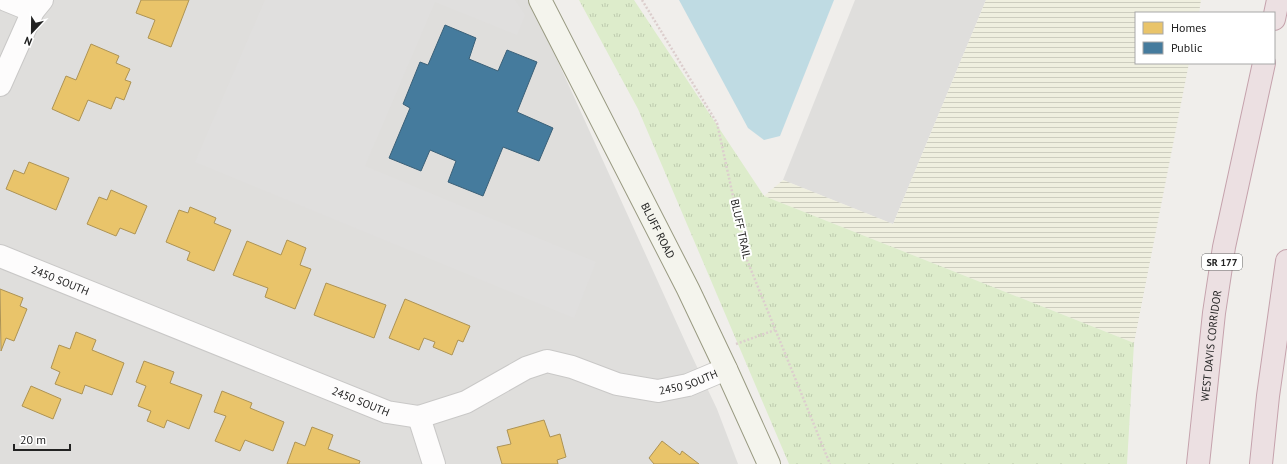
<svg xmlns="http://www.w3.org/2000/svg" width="1287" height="464" font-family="'PT Sans',sans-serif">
  <defs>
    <pattern id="farmland-rules" width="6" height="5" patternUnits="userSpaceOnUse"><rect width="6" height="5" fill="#efefdf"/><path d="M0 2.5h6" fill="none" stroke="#cdcdbf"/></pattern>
    <pattern id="grass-tufts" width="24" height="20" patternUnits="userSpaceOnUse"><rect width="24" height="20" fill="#ddeccb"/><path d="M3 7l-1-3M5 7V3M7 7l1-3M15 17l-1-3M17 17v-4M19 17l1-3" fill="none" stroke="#bdcaae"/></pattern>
  </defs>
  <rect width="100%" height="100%" fill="#f0eeeb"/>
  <path fill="#dfdedc" d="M0,0H530L689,350L717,409L738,464H0Z
    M855,0H986L893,224L783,180Z"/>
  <path fill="url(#farmland-rules)" d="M986,0H1201L1199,13H1136V63H1189L1134,343L764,196L783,180L893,224Z"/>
  <path fill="url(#grass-tufts)" d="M579,0H634L764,196L1134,343L1127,464H789L638,109Z"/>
  <path fill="#e0dfde" d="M265,0H515L525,15L517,35L435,2L365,166L596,262L574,318L195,162Z"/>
  <path fill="#bfdbe3" d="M679,0H834L780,136L764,140L748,128Z"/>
  <path fill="#e9c46a" stroke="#ad9354" d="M141,0H189L171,47L148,38L155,20L136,13Z
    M91,44L119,56L116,63L130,69L125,80L131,82L124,100L116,97L111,109L88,100L79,121L52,109L66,76L76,80Z
    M29,162L69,178L56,210L6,189L14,170L24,174Z
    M111,190L147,206L135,234L120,228L116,236L87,224L99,197L107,200Z
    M190,207L216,218L214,223L231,230L214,271L187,260L190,252L166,242L179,210L188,213Z
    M287,240L306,248L300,265L311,269L295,309L265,297L268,288L233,275L247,241L281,255Z
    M326,283L386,305L374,338L314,315Z
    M0,289L23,298L20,306L27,309L14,341L6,338L1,351Z
    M405,299L470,326L463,342L458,340L452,355L433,347L435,342L424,338L419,350L389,338Z
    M76,332L96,340L92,350L124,363L112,395L85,385L82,394L55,384L60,372L51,368L59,345L70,349Z
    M144,361L174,372L170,383L202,395L189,429L167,420L164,428L147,421L151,411L138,406L146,386L136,382Z
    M31,386L61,399L53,419L22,406Z
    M222,391L252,403L250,408L284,422L273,451L245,440L240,451L215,441L226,416L214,412Z
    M544,420L550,437L560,434L566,457L557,460L558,464H502L497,447L511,444L507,430Z
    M312,427L333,435L328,449L360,461L359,464H287L295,442L305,446Z
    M662,441L680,455L682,451L699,464H654L649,458Z"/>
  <path fill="#457b9d" stroke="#3a6078" d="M445,25L476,38L469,59L498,71L507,50L537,62L517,112L553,128L539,161L503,147L483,196L448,182L456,161L430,150L421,171L389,158L410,108L403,104L420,62L428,65Z"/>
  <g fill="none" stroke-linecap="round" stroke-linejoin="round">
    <defs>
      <g id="street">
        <path d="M6,0L33,11"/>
        <path d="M0,85L33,11L42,0"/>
        <path id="s1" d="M0,256L387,412L419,417L466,402L526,368L547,361L572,367L617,384L658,391L688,385L726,369"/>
        <path d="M419,417L434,464"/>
      </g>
      <g id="secondary">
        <path id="s2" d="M540,0L688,289L726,369L769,464"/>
      </g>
      <g id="highway">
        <path d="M1274,19L1278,0"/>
        <path id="s3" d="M1198,464L1214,313L1224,247L1264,63"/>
        <path d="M1261,464L1268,396L1287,261"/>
      </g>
    </defs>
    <use href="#street" stroke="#c9c8c7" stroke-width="24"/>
    <use href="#secondary" stroke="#999a82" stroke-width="24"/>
    <use href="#highway" stroke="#c5a2ac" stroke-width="24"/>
    <path stroke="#dccecd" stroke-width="2.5" stroke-dasharray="2 2" stroke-linecap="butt" d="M642,0L717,123L747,260L830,464
      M736,344L775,330"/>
    <use href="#street" stroke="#fdfcfc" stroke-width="22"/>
    <use href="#secondary" stroke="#f4f4ed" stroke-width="22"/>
    <use href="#highway" stroke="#ece0e2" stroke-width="22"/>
  </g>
  <g text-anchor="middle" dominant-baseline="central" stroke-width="4" stroke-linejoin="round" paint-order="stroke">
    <rect fill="#fff" stroke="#646464" stroke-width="1" x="1202" y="254" width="40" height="16" rx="3"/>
    <g font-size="10" font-weight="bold" fill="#222">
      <text x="1222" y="262">SR 177</text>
    </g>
    <g font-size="11" fill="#222" stroke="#fff">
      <text transform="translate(741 229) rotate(78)">BLUFF TRAIL</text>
      <text stroke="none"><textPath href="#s2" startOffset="259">BLUFF ROAD</textPath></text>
      <text stroke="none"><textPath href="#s1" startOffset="65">2450 SOUTH</textPath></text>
      <text stroke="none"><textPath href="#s3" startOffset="119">WEST DAVIS CORRIDOR</textPath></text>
      <text stroke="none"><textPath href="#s1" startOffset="737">2450 SOUTH</textPath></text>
      <text stroke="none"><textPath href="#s1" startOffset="389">2450 SOUTH</textPath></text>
    </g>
  </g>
  <rect x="1135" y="12" width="140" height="52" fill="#ffffff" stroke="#a7a7a7"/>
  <rect x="1143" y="22" width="20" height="12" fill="#e9c46a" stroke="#a7a7a7"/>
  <text x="1171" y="32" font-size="12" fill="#222222">Homes</text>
  <rect x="1143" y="42" width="20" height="12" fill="#457b9d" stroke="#a7a7a7"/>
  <text x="1171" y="52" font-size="12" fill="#222222">Public</text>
  <g transform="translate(32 32) rotate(202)" stroke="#ffffff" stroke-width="3" paint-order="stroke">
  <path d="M0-3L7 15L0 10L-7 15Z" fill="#222222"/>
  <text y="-6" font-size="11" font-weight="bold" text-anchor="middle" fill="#222222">N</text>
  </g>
  <path d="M14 444v6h56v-6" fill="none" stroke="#222222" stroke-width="2"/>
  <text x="20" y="444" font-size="12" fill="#222222" stroke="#ffffff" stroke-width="3" paint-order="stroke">20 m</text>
</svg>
